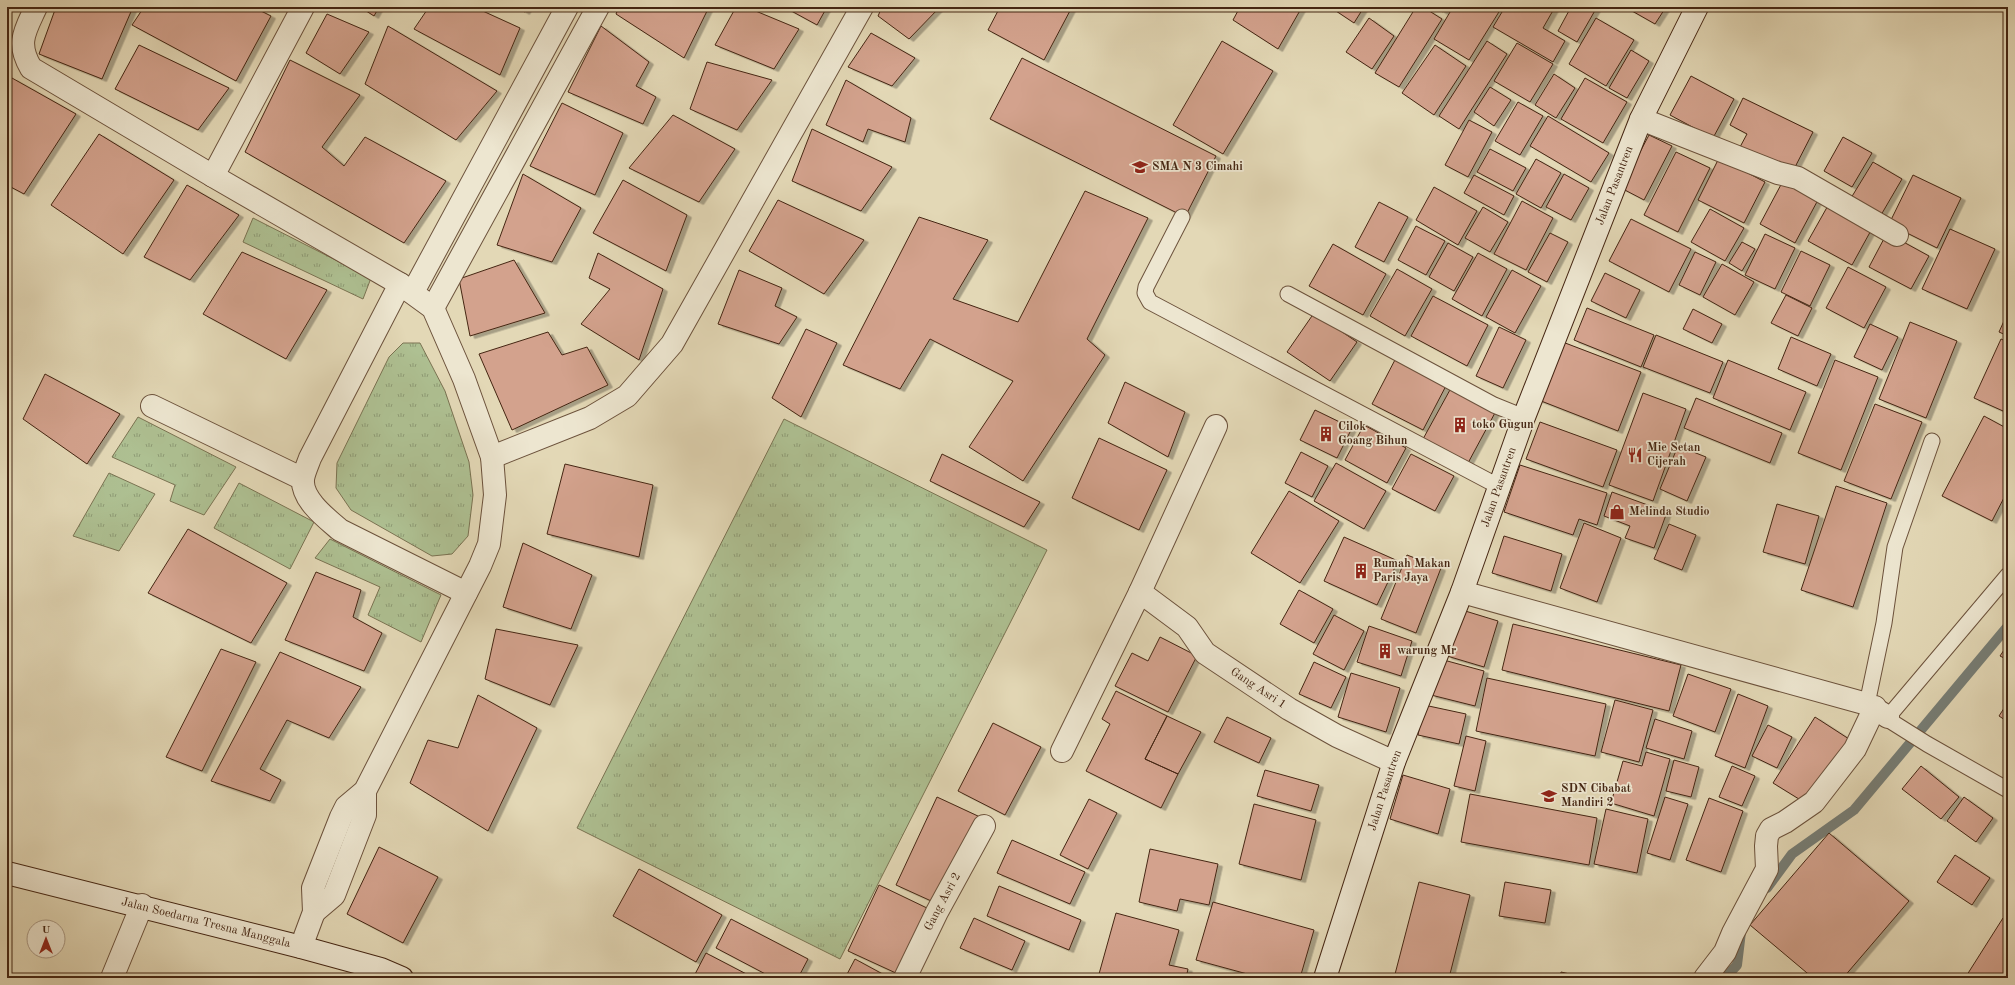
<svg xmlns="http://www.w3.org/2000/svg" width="2015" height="985" font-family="'Old Standard TT',serif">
  <defs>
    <pattern id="grass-tufts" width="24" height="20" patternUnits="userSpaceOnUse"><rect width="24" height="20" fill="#aec092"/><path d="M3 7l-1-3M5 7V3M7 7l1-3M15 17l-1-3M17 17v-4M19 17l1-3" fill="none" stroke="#8f9c76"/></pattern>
    <filter id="shadow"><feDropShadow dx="4.5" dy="2.5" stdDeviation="0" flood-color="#0004"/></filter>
  </defs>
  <rect width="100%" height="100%" fill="#e3d8b6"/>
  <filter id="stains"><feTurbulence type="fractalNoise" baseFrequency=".005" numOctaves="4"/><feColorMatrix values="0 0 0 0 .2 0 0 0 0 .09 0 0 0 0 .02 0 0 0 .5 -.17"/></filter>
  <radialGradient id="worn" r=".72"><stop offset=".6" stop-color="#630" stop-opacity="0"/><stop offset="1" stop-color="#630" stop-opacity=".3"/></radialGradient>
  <path fill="url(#grass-tufts)" stroke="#7a7352" d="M253,218L371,278L363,299L243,242Z
    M403,343H420L445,391L469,462L473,495L468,536L452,554L432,556L351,510L336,488L337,463L389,357Z
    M138,417L236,467L204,515L170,501L175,485L112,457Z
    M784,419L1047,550L840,959L577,828Z
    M109,473L155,494L119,551L73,536Z
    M239,483L314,522L290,569L214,528Z
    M330,539L441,595L421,642L368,615L380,587L315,558Z"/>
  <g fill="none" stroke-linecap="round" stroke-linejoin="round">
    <path stroke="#777e76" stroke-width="10" d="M1767,888L1792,854L1854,810L2008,626
      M1725,978L1737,965L1741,932"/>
  </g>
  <path fill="#d3a28d" stroke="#452613" filter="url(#shadow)" d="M56,7H133L102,79L39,54Z
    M144,7H253L271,16L236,81L132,25Z
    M360,7H379L374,16Z
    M429,7H474L520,28L500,75L414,29Z
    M517,7H528L525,12Z
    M619,7H709L684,58L616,14Z
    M736,7H746L799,29L774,69L715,45Z
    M784,7H827L817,25Z
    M882,7H940L909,39L878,16Z
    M1000,7H1072L1044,60L988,30Z
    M1240,7H1302L1278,49L1233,20Z
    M1330,7H1364L1354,23Z
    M1416,7H1423L1442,19L1399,87L1375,73Z
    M1436,7H1447L1443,12Z
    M1453,7H1502L1469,60L1434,39Z
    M1505,7H1555L1543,28L1565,41L1553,62L1493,27Z
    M1571,7H1597L1577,42L1558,31Z
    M1625,7H1666L1655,24Z
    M327,14L369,32L340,74L306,53Z
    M1369,18L1394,36L1372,69L1346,52Z
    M1596,18L1634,40L1606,86L1569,64Z
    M388,26L497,91L456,140L365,84Z
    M601,26L649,62L636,86L656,97L643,124L568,92Z
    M871,33L915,58L892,86L848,67Z
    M1222,41L1273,71L1223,154L1173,125Z
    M1487,41L1507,54L1459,129L1439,116Z
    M1517,43L1553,64L1530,102L1494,81Z
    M139,45L229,88L198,130L115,89Z
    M1435,45L1466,66L1434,115L1402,93Z
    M1631,50L1649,61L1627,98L1609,88Z
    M1022,58L1216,156L1185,217L990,119Z
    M290,60L360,95L322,147L344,166L365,137L446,181L404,243L245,152Z
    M707,62L772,80L737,130L690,109Z
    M1554,74L1575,88L1556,118L1535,105Z
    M1691,76L1734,99L1713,138L1670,115Z
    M12,78L76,114L24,194L7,185V87Z
    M1585,78L1627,102L1603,143L1561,119Z
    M846,80L911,118L905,142L868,129L863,142L826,125Z
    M1490,87L1511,100L1494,126L1474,112Z
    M1743,98L1813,132L1792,173L1740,147L1747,134L1730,125Z
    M1518,102L1543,116L1520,155L1495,141Z
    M562,103L623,133L595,195L530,166Z
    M673,115L735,149L699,202L629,168Z
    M1548,116L1609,153L1591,182L1530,146Z
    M1469,120L1492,132L1468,177L1445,165Z
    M812,129L892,167L861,211L792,181Z
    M99,134L174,180L123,254L51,205Z
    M1649,135L1672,146L1644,200L1621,188Z
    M1843,137L1872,153L1852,187L1824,171Z
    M1490,149L1526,168L1513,191L1477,172Z
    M1676,152L1710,168L1678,232L1644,215Z
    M1719,158L1765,182L1744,223L1698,200Z
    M1536,159L1561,173L1541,208L1516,194Z
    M1873,162L1902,179L1881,215L1851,198Z
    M523,174L581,208L552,262L497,245Z
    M1564,174L1589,188L1571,220L1546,207Z
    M1474,175L1514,196L1504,215L1464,193Z
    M1913,175L1961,198L1937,248L1889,224Z
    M1784,179L1819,198L1795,243L1760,224Z
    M623,180L687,215L666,271L593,233Z
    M187,185L239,215L190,280L144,257Z
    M1434,187L1477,211L1458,245L1416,220Z
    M1085,191L1148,218L1087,339L1105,355L1023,481L969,447L1013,381L930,339L900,389L843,365L919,217L988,240L953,299L1018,322Z
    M778,200L864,240L824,294L749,251Z
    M1522,201L1553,218L1526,270L1494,254Z
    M1379,202L1408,217L1384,262L1355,247Z
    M1830,202L1874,225L1852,265L1808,241Z
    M1483,207L1508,222L1490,252L1465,238Z
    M1710,209L1744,228L1725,261L1691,242Z
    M1631,219L1691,249L1669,292L1609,261Z
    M1416,226L1445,241L1426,275L1398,260Z
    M1950,229L1995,249L1967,309L1922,289Z
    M1550,233L1568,242L1547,282L1528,272Z
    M1887,233L1929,256L1911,289L1869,267Z
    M1765,234L1795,248L1775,289L1745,275Z
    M1742,242L1755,249L1742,271L1729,263Z
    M1448,243L1473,257L1454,291L1429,277Z
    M1333,244L1386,274L1363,315L1309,286Z
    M1801,251L1830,265L1810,306L1781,292Z
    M242,252L327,290L286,359L203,314Z
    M1695,252L1716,262L1700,295L1679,285Z
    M598,253L663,289L639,360L581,324L610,289L589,278Z
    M1478,253L1507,269L1482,316L1452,299Z
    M514,260L545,313L470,336L459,279Z
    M1722,264L1754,282L1735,315L1703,297Z
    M1848,267L1886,287L1864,328L1826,308Z
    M1397,269L1432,289L1405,336L1370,316Z
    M739,270L782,288L775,306L797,317L779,344L718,324Z
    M1512,270L1541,286L1515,333L1486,317Z
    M1605,273L1640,290L1626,318L1591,301Z
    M1786,295L1812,308L1798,336L1771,323Z
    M1433,296L1488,325L1467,366L1411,336Z
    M1587,308L1654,335L1641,367L1574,340Z
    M1693,309L1722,324L1712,343L1683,329Z
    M2008,312V336L1999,332Z
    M1314,313L1357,342L1330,381L1287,352Z
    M1910,322L1957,341L1926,418L1879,399Z
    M1870,324L1898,337L1882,370L1854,357Z
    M1499,327L1526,340L1503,388L1476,376Z
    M806,329L837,343L801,417L772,398Z
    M548,332L562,355L587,347L608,385L512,430L479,354Z
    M1656,335L1723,362L1710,393L1643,367Z
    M1791,337L1831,354L1817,386L1778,369Z
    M2001,339L2008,342V401L2003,411L1974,398Z
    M1560,341L1641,372L1618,431L1536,399Z
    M1397,356L1448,382L1423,430L1372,404Z
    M1728,360L1806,392L1790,430L1713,398Z
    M1835,360L1878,377L1841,470L1798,453Z
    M45,374L120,414L87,464L23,419Z
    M1125,382L1185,412L1168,457L1108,423Z
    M1451,388L1496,411L1468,463L1423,439Z
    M1643,393L1686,409L1653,501L1609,485Z
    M1696,398L1782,433L1770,463L1684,428Z
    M1875,404L1922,422L1891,499L1844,481Z
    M1315,410L1352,428L1337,458L1300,440Z
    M1984,416L2008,429V490L1992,521L1942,496Z
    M1540,422L1617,450L1603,487L1526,459Z
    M1364,425L1406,448L1387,483L1345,460Z
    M1099,438L1167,470L1139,530L1072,498Z
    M1678,446L1706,457L1687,501L1660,489Z
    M1301,452L1328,466L1312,497L1285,483Z
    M942,454L1040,502L1024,527L930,481Z
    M1411,454L1454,476L1435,511L1392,489Z
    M1336,463L1386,491L1364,529L1314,501Z
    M565,464L653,485L639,557L547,534Z
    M1520,465L1607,493L1597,525L1579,519L1573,535L1504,512Z
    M1836,486L1887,503L1853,607L1801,590Z
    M1289,491L1339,521L1300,583L1251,553Z
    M1612,492L1667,512L1654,548L1625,538L1630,526L1604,516Z
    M1777,504L1819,516L1805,564L1763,552Z
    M1584,523L1621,538L1597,602L1560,588Z
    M1669,524L1696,535L1682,570L1654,559Z
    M188,529L287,583L251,643L148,593Z
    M1504,536L1562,554L1551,591L1492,573Z
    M1344,537L1398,561L1377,605L1324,581Z
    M523,543L592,575L571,629L503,607Z
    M1407,555L1441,568L1416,633L1381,619Z
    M316,572L361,590L353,617L382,633L364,671L285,640Z
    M1299,590L1333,609L1314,643L1280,624Z
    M1462,610L1498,621L1484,667L1447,656Z
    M1334,615L1364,631L1344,670L1313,654Z
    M1513,624L1681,665L1669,711L1502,670Z
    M1369,626L1412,641L1401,676L1357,662Z
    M496,629L578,645L550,705L485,679Z
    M1160,637L1197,656L1168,712L1115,686L1132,653L1148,661Z
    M2008,644V660L2000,656Z
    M221,649L256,662L202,771L166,757Z
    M280,652L361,687L329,738L287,720L260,769L281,780L270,801L211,781Z
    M1440,659L1484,671L1475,706L1431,695Z
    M1314,662L1346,677L1331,708L1299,694Z
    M1351,673L1400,688L1386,732L1338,717Z
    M1688,674L1731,689L1715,732L1673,716Z
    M1487,678L1606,704L1595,756L1476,731Z
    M1116,691L1167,716L1145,759L1178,774L1161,808L1086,771L1110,724L1102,719Z
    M1738,694L1768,706L1745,768L1715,756Z
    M478,695L537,728L488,831L410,783L428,740L458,748Z
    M1615,700L1653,710L1639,762L1601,752Z
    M2008,702V722L1999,716Z
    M1424,705L1466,714L1459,744L1418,735Z
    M1167,716L1201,732L1178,774L1145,759Z
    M1227,717L1271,738L1259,763L1214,742Z
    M1815,717L1849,739L1807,804L1773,783Z
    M1655,719L1692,731L1684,759L1646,748Z
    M993,723L1041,747L1005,815L958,791Z
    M1768,725L1792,737L1777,768L1752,756Z
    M1466,736L1486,741L1475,791L1454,786Z
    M1646,752L1670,759L1654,816L1611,803L1623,761L1642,766Z
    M1674,760L1699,767L1691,797L1666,791Z
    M1732,766L1755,776L1742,806L1719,797Z
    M1921,766L1959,797L1941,819L1902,789Z
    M1265,770L1319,785L1311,811L1257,796Z
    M1403,775L1450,789L1438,834L1390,819Z
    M1470,794L1597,818L1589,865L1461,842Z
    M937,797L980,817L940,905L896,885Z
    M1665,797L1688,804L1670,860L1647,853Z
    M1964,797L1993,818L1976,842L1947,821Z
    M1709,798L1743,811L1721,872L1686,860Z
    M1089,799L1117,813L1088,869L1060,855Z
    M1254,804L1316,820L1301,880L1239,864Z
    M1606,809L1648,819L1637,873L1594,864Z
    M1829,833L1909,901L1843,978H1813L1750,925Z
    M1012,840L1085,872L1070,904L997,873Z
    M379,847L438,877L403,943L347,914Z
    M1150,849L1218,864L1209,905L1180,899L1177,911L1139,902Z
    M1955,855L1990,878L1972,905L1937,882Z
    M639,869L722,915L696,962L613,916Z
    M1419,882L1470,895L1449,978H1394Z
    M1505,882L1551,890L1545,923L1499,916Z
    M879,885L929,909L898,974L848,951Z
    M999,886L1081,920L1069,950L987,916Z
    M1213,902L1314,930L1300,978H1262L1196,960Z
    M1116,913L1179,930L1169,965L1188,969L1186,978H1114L1099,974Z
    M974,918L1025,941L1012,970L960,948Z
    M2003,918L2008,921V978H1965Z
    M731,919L808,959L798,978H773L716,948Z
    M706,953L754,978H693Z
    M855,959L890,978H845Z
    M1561,972L1587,978H1560Z"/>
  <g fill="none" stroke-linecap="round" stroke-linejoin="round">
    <defs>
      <path id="lane" d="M1182,217L1146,287L1145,293L1150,302L1498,486
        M1288,294L1494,405L1524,417
        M2008,575L1888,717L1892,722L1927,744L2008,790
        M1867,704L1884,623L1895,547L1932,441"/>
      <g id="street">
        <path d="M36,7C25,31 16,43 31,68L213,176L400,284L433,308L464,379L492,457L495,495L489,544L480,566L365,791L346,807L341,817L313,888L314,912L301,947"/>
        <path d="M1641,119L1778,173L1798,178L1897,235"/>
        <path d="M213,176L303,7"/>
        <path d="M400,284L310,458C308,464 304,472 303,479C301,499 326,518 340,530L466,593"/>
        <path d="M413,292L567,7"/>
        <path d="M433,308L598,7"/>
        <path d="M152,406L303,479"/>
        <path d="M492,457L590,418L627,396L672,344L862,7"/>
        <path id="s1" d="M1140,592L1187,627L1205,653L1289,709L1337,736L1394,762"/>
        <path d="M1462,592L1867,704L1888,717"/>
        <path d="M1062,751L1140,592L1216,426"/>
        <path d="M314,912L334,895L365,815V791"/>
        <path d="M112,978L142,905"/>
        <path id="s2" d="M905,978L937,912L984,826"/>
        <path d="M1705,978L1725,952L1733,933L1767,869L1766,846L1767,836L1771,829L1785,822L1814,802L1855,749L1875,707"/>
      </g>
      <g id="secondary">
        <path id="s3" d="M7,873L301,947L381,969L402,978"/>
        <path id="s4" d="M1325,978L1394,762L1462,592L1524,417L1641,119L1697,7"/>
      </g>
    </defs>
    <use href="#lane" stroke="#6c523c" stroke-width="17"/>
    <use href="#street" stroke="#6c523c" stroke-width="24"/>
    <use href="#secondary" stroke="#452613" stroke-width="24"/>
    <use href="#lane" stroke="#ede6d0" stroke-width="15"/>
    <use href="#street" stroke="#ede6d0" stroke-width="22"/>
    <use href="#secondary" stroke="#ede6d0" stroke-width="22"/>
  </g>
  <defs>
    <symbol id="school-bare" viewBox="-9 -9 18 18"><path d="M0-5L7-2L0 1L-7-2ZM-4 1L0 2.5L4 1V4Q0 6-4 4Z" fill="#8f2418" stroke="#ede6d0" stroke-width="2.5" paint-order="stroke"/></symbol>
    <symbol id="building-bare" viewBox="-9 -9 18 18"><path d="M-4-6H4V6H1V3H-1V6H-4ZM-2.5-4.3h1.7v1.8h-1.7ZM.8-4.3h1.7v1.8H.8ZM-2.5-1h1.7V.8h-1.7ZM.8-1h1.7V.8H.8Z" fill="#8f2418" stroke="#ede6d0" stroke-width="2.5" paint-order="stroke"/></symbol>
    <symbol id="restaurant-bare" viewBox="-9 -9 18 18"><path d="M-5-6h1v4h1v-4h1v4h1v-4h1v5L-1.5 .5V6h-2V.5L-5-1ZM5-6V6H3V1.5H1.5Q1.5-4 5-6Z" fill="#8f2418" stroke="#ede6d0" stroke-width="2.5" paint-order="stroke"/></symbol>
    <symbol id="shop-bare" viewBox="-9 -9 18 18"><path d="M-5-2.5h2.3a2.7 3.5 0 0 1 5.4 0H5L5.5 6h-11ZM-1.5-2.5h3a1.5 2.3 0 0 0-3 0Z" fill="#8f2418" stroke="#ede6d0" stroke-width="2.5" paint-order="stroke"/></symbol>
  </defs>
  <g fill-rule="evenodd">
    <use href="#school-bare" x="1129" y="156" width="22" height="22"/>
    <use href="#building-bare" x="1449" y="414" width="22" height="22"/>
    <use href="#building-bare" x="1315" y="423" width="22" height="22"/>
    <use href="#restaurant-bare" x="1624" y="444" width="22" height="22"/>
    <use href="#shop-bare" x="1606" y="501" width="22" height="22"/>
    <use href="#building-bare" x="1350" y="560" width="22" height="22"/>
    <use href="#building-bare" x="1374" y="640" width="22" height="22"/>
    <use href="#school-bare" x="1538" y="785" width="22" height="22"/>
  </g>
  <g text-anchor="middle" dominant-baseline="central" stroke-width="3.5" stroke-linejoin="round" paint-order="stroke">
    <g font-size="12" font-weight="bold" fill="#452613" stroke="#ede6d0" text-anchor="start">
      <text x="1152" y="167">SMA N 3 Cimahi</text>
      <text x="1472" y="425">toko Gugun</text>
      <text x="1338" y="427">Cilok<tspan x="1338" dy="14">Goang Bihun</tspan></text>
      <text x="1647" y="448">Mie Setan<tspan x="1647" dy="14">Cijerah</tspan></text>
      <text x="1629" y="512">Melinda Studio</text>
      <text x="1373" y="564">Rumah Makan<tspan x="1373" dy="14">Paris Jaya</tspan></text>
      <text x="1397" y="651">warung Mr</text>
      <text x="1561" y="789">SDN Cibabat<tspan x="1561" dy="14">Mandiri 2</tspan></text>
    </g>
    <g font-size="12" fill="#452613" stroke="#ede6d0">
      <text stroke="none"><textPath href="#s4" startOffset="844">Jalan Pasantren</textPath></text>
      <text stroke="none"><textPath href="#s4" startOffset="521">Jalan Pasantren</textPath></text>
      <text stroke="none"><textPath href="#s1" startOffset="154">Gang Asri 1</textPath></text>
      <text stroke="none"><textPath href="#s4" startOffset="197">Jalan Pasantren</textPath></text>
      <text stroke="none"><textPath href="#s2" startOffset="85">Gang Asri 2</textPath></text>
      <text stroke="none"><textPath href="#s3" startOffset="205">Jalan Soedarna Tresna Manggala</textPath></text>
    </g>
  </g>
  <rect width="2015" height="985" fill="none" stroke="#e3d8b6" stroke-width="24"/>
  <rect x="8" y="8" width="1999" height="969" fill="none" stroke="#452613" stroke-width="2"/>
  <rect x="12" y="12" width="1991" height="961" fill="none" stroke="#452613"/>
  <g transform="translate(46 939)"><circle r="19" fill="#ede6d0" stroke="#aa9984"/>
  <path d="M0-3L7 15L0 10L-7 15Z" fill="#8f2418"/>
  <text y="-6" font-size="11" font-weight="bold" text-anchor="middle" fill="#452613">U</text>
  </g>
  <rect width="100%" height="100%" filter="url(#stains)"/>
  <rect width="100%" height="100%" fill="url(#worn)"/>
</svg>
